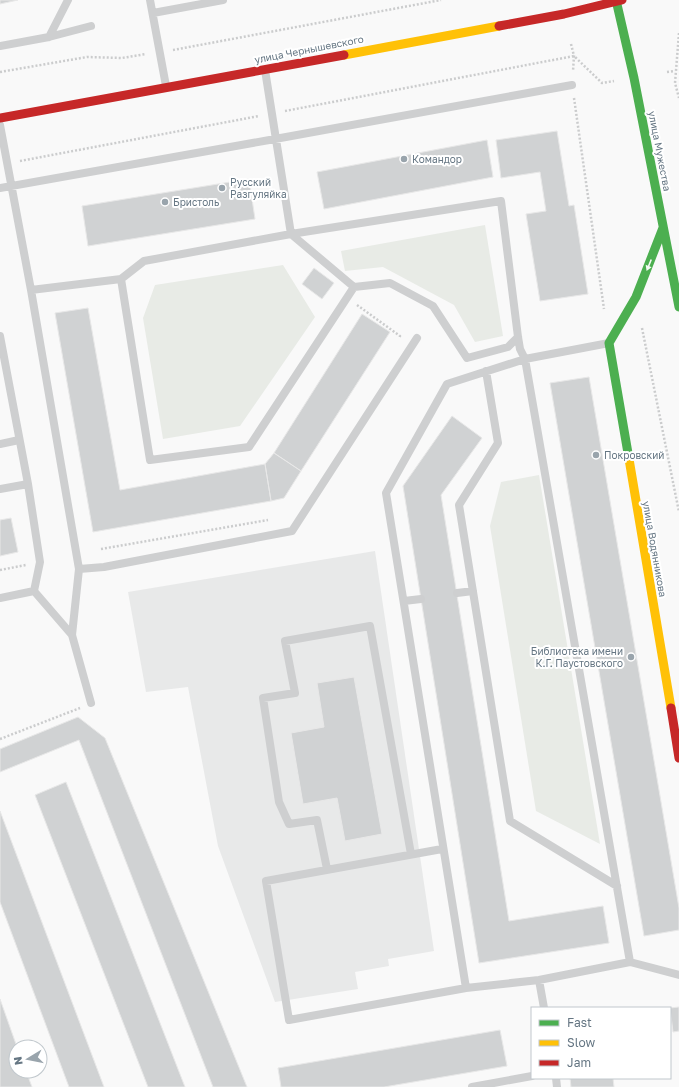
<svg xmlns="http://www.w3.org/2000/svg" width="679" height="1087" font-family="'Golos Text',sans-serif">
  <rect width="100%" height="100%" fill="#f9f9f9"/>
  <path fill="#e8e9e9" d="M375,551L434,951L388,959L389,966L355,972L358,989L275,1002L218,846L188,687L146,692L128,592Z"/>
  <path fill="#e8ebe6" d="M485,225L503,336L475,342L454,305L383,267L345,271L341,251Z
    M283,265L315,317L240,426L163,439L143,318L155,285Z
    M539,475L600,844L536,811L490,526L501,482Z"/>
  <path fill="#d0d2d3" stroke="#e8e8e8" d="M0,0H18L0,4Z
    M557,131L569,206L574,205L588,294L540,301L526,214L546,211L540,172L501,178L496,140Z
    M487,140L493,177L324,209L317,172Z
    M249,179L255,219L88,246L82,206Z
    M314,268L334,283L322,299L302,284Z
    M88,308L120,490L265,464L271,501L93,532L55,313Z
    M362,314L390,332L301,471L274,453Z
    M589,377L679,908V930L644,936L550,383Z
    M452,416L482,438L441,495L509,921L603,906L609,943L479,963L403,486Z
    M274,453L301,471L284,498L271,501L265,464Z
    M11,518L18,552L0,556V520Z
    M354,677L382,834L345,841L337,798L303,804L291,733L324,727L317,683Z
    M78,717L105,738L247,1087H213L79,740L0,772V749Z
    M66,782L185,1087H148L35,795Z
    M0,811L104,1087H69L0,902Z
    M0,999L17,1047H16V1071H26L32,1087H0Z
    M679,1007V1031L673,1032L670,1008Z
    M500,1030L507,1066L384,1087H281L278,1068Z
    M570,1078H613L614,1087H571Z"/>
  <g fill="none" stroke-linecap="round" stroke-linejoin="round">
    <path stroke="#cbcccd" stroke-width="2.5" stroke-dasharray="2 2" stroke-linecap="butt" d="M679,33L675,83L679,98
      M571,44L574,56L573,71
      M173,50L441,0
      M0,72L87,57L122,58L146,54
      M667,72L675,71
      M574,98L604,309
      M285,111L574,56L602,83L614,81
      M20,161L259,116
      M357,305L400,336L399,338
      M642,328L679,512
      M101,549L268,520
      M0,570L26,565
      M0,739L80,708"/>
    <path stroke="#cecfd0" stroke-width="8" d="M150,0L166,86
      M153,13L223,0
      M49,37L68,0
      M0,46L49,37L91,26
      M265,70L291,234L354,287L390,283L433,306L467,358L508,347L518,337
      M0,125L31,290L79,569L104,567L292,531L417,338
      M0,188L275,139L572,85
      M121,279L150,460L249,447L354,287
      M31,290L121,279L144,261L291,234L501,201L518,337L520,349L525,359L630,962
      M0,336L28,484L40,562L34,591
      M486,371L498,443L459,505L510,821L617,886
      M0,444L19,440
      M0,489L28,484
      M79,569L72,635L91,703
      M34,591L72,635
      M457,593L473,591
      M0,598L34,591
      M404,601L421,599
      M442,849L266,881L289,1020L466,988L539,980L630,962L679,975
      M327,869L317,820L289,824L279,802L263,698L295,693L285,641L370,626L411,854
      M539,980L544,1008
      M466,988L386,493L447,384L525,359L609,343
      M556,1078L557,1087
      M472,1087L532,1076"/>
    <path stroke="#4caf50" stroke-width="9" d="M616,0L634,78L679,307
      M629,459L609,343L636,297L663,228"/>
    <path stroke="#ffc107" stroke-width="9" d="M344,55L499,26
      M629,459L671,708"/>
    <path stroke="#c62828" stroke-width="9" d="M499,26L564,14L622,0
      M0,118L344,55
      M671,708L679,758"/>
  </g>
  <defs><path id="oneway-solid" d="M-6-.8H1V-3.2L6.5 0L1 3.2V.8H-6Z"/></defs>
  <use fill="#f6fbf6" href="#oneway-solid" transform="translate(649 265) rotate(112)"/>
  <g fill="#99a4ac" stroke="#fff" stroke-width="1.5">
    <circle cx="404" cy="159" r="4"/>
    <circle cx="222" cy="188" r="4"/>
    <circle cx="165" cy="202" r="4"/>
    <circle cx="596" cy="455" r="4"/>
    <circle cx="631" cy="657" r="4"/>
  </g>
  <g text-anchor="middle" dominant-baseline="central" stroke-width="4" stroke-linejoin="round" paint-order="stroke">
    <g font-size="10" fill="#657683" stroke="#fff">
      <text transform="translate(309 49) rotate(-11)">улица Чернышевского</text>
      <text transform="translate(660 151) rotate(79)">улица Мужества</text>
      <text transform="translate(655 549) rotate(80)">улица Водянникова</text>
    </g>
    <g font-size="10" fill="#657683" stroke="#fff" text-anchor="start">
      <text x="412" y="159">Командор</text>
      <text x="230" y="182">Русский<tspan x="230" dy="12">Разгуляйка</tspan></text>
      <text x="173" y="202">Бристоль</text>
      <text x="604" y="455">Покровский</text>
      <text x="623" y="651" text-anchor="end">Библиотека имени<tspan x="623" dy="12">К.Г. Паустовского</tspan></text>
    </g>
  </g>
  <rect x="531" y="1007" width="140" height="72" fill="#ffffff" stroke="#c1c8cd"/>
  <rect x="539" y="1020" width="20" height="6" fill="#4caf50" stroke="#c1c8cd"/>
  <text x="567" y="1027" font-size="12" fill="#657683">Fast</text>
  <rect x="539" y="1040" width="20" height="6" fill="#ffc107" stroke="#c1c8cd"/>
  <text x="567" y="1047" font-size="12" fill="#657683">Slow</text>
  <rect x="539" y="1060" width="20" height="6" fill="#c62828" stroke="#c1c8cd"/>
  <text x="567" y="1067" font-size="12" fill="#657683">Jam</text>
  <g transform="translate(28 1059) rotate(260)"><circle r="19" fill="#ffffff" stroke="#c1c8cd"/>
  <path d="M0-3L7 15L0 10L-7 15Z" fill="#99a4ac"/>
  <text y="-6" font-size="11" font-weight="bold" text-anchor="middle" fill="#657683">N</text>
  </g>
</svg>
